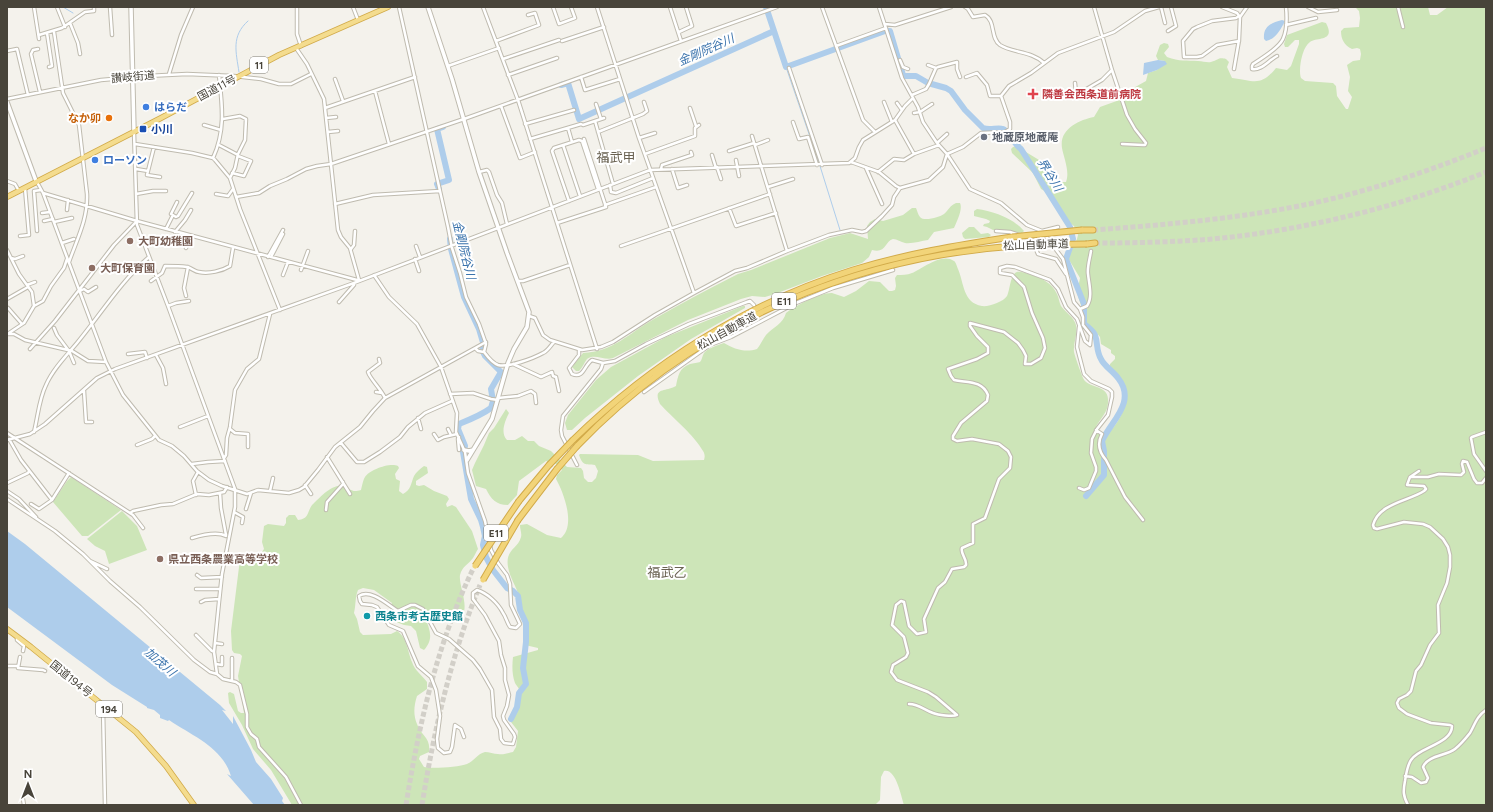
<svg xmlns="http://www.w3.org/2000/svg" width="1493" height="812" font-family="Figtree,'Noto Sans JP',sans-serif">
  <rect width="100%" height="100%" fill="#f4f2ec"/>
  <path fill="#cde5b8" d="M1343,7H1428L1430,15H1437L1448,7H1486V805H904C901,796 896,768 884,771L881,777L880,800L875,805H292L271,770L253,749L242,725L229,703L228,693L230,692L234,694L238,711L241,713H244L238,676L242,656L240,654L234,653L232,650L231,631L240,559L246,557L259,556L264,549L262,542L264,526L268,524L284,526L286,523V518L289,515H295L298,520C309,519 307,512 312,505C314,503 324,493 326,492C330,489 338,484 343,486C352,489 351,493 361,490C362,486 363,480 365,477C369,470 390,462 398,466L399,468L395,474L396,479L400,481L399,491L403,494C411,490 411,483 414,476C416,472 420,469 424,466L427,467L428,473L416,481V485L419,486L424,485L434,491L447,496L449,499L446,504L447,507L452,505L456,507L472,531L478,549C476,552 475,555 473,558C469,564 462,566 460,575C458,588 476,617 452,621C444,623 436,620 429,615L425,617C430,630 434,639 424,650L420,648L416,631L411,626L404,625L391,620L389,615L392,603L374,590L363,588L358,590C355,597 356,605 354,613L357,619L360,632L363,635L391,634L397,631C407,637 408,653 412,662C415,671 422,675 427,682V689L417,696C414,705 413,715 417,724C421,736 431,737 429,752L420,756L419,759L424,767C432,769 459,767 467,764C474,761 477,754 485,752C489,752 494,754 498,754C503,755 508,753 513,752L516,747L518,731L511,722L512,716L519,709C520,703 521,694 519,689C518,687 516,685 515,683C512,675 512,666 513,657L538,650V648L525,645L524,639C533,631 524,618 522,608C521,604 521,600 519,596C516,586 510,578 508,567C505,549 518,549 521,537C522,533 520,530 520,525L527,524L547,535L561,538C576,526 564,493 556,479L557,475L562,470L556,464L546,461L519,481L517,495L508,505C496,505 491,499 486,489L476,486L472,470L475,463L484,445L489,433L494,428L506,409L509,413C505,421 500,433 507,440H515L522,436L528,441H534L539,446L551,451L567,467L581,468L583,471L584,478L588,482H592L596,478L598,471L595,465C585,464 583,466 579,455L580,454L638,455L653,461L704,460C705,457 705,454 703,451C695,436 672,417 660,404C652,387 666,392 676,386C678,376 679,368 690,364C693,363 698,363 700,362C702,360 702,356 704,353C708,348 718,345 724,343C734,349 745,353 757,349C761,344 763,339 766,335C773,327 783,324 786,313C794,306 822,292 832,293C836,294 840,296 844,297L856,291L869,281L880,282L889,291H892L895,290L896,286L895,278L897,275C902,275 907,275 912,273C922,269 942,252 954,261C956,262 957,267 958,269C964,283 963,303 982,306C989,307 1003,302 1007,296C1010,291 1010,274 1017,272C1021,271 1028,274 1032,275C1043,279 1052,283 1057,294C1059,298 1059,302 1061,306C1066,313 1074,317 1076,325C1078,334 1073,343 1074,352C1075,357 1081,373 1083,378C1088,389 1107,384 1108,399C1109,416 1096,420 1095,432L1098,434C1103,433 1109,431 1113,428C1121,419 1130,398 1125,387C1121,379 1116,373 1110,367V364L1115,359V356L1111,353V350L1101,344L1100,337L1096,332L1087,324L1077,293L1080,278L1068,258L1077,239L1078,235L1074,226L1067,221L1052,195L1041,189L1033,173L1012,153L1011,149L1013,147L1016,146L1049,166L1056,175L1058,180L1062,182H1066C1070,171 1064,159 1062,148C1059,129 1079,120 1094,117L1100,107L1125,98L1128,91L1146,81L1148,73L1157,70L1165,61L1158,60L1156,56L1160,45L1164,43L1168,44L1169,47L1164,53L1167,57C1180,62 1186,60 1198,61C1203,61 1207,63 1211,62C1219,60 1218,57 1226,59L1229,62L1227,67L1232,78C1253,80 1260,88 1276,68L1287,70L1291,66L1299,44V40H1295L1288,47H1285L1284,44L1287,35L1322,22L1326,23C1336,42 1317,37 1310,42C1302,47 1298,70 1301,78L1305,81L1333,83L1336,86L1337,96L1346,109H1348L1352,97L1348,91L1350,77L1347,65L1353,61L1360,60L1361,54L1360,49L1357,48L1352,49C1344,45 1341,39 1341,31L1344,28L1359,27L1360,18L1359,11L1356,8Z
    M956,203H960C963,209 957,221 954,228L934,232L928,240C921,241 912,244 905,243C901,242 897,239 893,239C885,241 886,254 872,250L869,257L862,263L822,276L775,294L765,297L752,296L741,299L688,320L613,358C605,361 594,353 587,359C584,363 583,367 579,371H576L572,367L583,353C613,352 629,333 654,319C682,303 710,288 738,274L751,270L830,238L850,233L868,239L867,226L870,222L875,219L883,221L903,215L912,208H916C917,210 918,215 920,217C924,222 940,217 944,214C949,210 949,206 956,203Z
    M977,209C993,211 1013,218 1024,231L1022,233L993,230L987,227L983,226L984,224L989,223L990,221L986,219L974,216V211Z
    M969,227H974L981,234L988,233L991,235L989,237L965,239L963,237L962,233Z
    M743,306H745V308L691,339L638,376L585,418L572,430H567L565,423L568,415L596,380L611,367L666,337Z
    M71,477L121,510L88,536H82L53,502L67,481Z
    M122,511L137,526L147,550L109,564L105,551L95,546L87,539Z"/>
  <path fill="#aecdeb" d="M1282,20L1285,21C1281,29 1276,39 1266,41L1264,39C1263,27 1270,23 1282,20Z
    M1158,60L1165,61L1167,64L1157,70L1143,75L1144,63Z
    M7,531L25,544L220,705L226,711L222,710L233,724V716L251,750L256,762L271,779L283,798L282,801L285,805H254L227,774L231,776C222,747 194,737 169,720L168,721L160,718V715L154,710L147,708V707L112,685L7,607Z"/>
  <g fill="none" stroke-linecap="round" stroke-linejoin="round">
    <path stroke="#aecdeb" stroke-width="1" d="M63,7L73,13
      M786,67L819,163
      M239,72C236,52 231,36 248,21
      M820,166L840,230"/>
    <path stroke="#aecdeb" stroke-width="6" d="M766,7L786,67L885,31H890L903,75L905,76H916L928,83L946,88L951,91L965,110L983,128C990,131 997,127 1003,129C1008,130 1015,145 1021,149L1070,227L1073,239L1066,259L1084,304V324C1088,327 1093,331 1095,335C1098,343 1096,351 1101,359C1104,366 1113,371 1118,378C1137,402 1111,421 1102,441L1104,451V475L1086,496
      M561,85L568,83L579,119L774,31
      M439,189L437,184L449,180L437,129L443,127
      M450,239L451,249L464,297L479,329L484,346L482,350L485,356L501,372L491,389L493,401L491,408C483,414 469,420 459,424L458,429L465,446L463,452L471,499L481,520L483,527L485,536L483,545L486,557L493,570L507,588L513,591L518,596L520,610L526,623V642L523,668L526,684L519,693L517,707L511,719"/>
    <path stroke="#d2cfc8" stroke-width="5" stroke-dasharray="5 2.5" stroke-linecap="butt" d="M1093,230C1164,225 1234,219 1304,205C1367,192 1427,172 1486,148
      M1095,243C1134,243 1174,242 1213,239C1306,230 1399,207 1486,172
      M406,805C419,724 437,644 473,569
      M422,805C434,730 451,656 480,585"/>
    <defs>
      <path id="minor" d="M34,7L39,39
        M57,7L65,27
        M110,7L112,35
        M297,7V34L301,46
        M353,7L358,20
        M399,7L448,227L452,248L460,273L466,297L479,324L486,344L484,352
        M483,7L518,100L597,349
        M553,7L559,24L575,18L571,7
        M597,7L639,138L694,293
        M670,7L681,41
        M822,7L863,120L875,132
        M879,7L902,78L918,107L923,122L937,143L947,154L970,189L1001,203L1027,225L1042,231L1063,259L1074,302L1080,309L1087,306C1093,297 1089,284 1088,274C1087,267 1090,258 1091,251
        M965,7L968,9L973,17L985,15C996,21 990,38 1000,45C1012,53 1032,51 1044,63
        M1094,7L1112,70L1127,115L1135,129L1146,143L1145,145H1143L1122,144
        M1161,7L1165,23
        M1222,7L1237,13L1240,17
        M1308,7L1318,12L1337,10
        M1398,7L1403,27
        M1239,16L1236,18L1212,21L1197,27L1193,29L1183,41L1184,57H1197L1202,56L1217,45L1239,41
        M70,23L78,43L80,54
        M885,24L895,25L951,7
        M1286,25L1316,18
        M1168,31L1176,26L1171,7
        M54,32L63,93L79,125L87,194C88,219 77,239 69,262
        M679,32L692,26L686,7
        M47,33L52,66L49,67
        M39,35L62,28L85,12L94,11V7
        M496,41L539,25L535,13L528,15
        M562,41L604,27
        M836,46L886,28
        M296,48L307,64L324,99L338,230L341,237L350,248L359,280
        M38,49L33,50L31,54L40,92
        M7,51L17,49L28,95
        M1277,56C1269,60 1261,71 1252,69V66L1253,64C1261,59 1279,48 1283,39C1287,30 1287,17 1286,7
        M503,59L559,40
        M900,60L903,67L908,69
        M928,65L936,68
        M448,66L499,48
        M789,68L822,165
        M1234,69L1239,40L1240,17L1247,7
        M169,74L181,35L193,7
        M508,75L557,58
        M581,77L585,90L620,79
        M966,77L977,73L987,85L990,96H1001
        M335,79L343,101
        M1075,83L1076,93L1078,94L1102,80L1112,70
        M375,91L389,144
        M912,95L926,89L929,84L936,68L938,67L957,62V69L960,77
        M7,99L101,80L147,76L187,74L234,76L261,79L279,84H291L311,74
        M884,102L892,122
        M897,103L902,110
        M596,104L601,119
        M501,106L520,158L535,152
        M325,108L415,77
        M690,108L696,126
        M914,113L920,112L932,104
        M326,118L336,117
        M223,119L240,116L246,119L245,140L238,154L235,168L230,178
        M895,120L914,154
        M595,121L613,184
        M793,122L799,139L808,137L817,165
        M525,124L574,110
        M204,125L221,130
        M568,128L572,142
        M134,132L137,225L168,306L235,489V507L222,574L219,602L214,652L217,674
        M328,132L338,131
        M598,132L643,114L647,111L644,102
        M752,136L787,251
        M639,138L655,133
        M530,139L581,124L583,125L604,118
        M937,143L947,134
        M135,144L192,153L213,158L215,160L230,178L240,209L280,310
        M219,145L238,155
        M563,145L580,196
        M755,145L768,140
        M154,147L147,175L160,177
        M729,151L754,143
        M645,154L695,136V128L699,125
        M712,155L716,168
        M213,158C226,130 222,104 219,75
        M736,160L739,176
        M851,162L879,172L896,186L900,188L929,180L943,167L947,154L963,147L981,133L1005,132L1010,129V122L1001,96L1009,86L1031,73L1058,53L1114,32L1145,11L1159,7
        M331,164L464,119L777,7
        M717,167L721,179
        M866,168L882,204
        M136,169L148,171
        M661,169L662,165L692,155L691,152
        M672,169L678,188L687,185
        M479,172L487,170L489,172L497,195L502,203L507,224
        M878,172L894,159L904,160L914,154L939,145
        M232,173L244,176L251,161L238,156
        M7,181L15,184L19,191
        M37,182L43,193L106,362
        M610,185L611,192L616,193L653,178
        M768,187L793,179
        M43,193L137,221L357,280
        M136,194L153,191H166
        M216,194L228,196L233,189
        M236,197L259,193L270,186L287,179L306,169L317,166L331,164
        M569,201L552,151L554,148L579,140L582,141L598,189
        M177,202L171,214L176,217L178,216L192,193
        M335,204L373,195L440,191
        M605,205L656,187
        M729,208L736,226L776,213
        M67,210L68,200
        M42,213L50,212
        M44,221L53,219
        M54,222L72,218
        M557,223L606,207L584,139
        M166,229L173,215
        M37,231L34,191L41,190
        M996,231L1010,232L1019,235
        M1042,231L1058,227
        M175,232L185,220L191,210
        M20,236L29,235L25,188
        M1025,237L1032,240L1038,254L1056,259L1066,274
        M62,243L74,239
        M416,246L420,257
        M621,246L770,194
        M186,248L191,236
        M351,249L354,245L355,231
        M7,250L19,274L32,292L34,306
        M268,257L283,230
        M271,257L283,234
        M11,258L15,259L23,256
        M415,259L419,271
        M301,270L308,251
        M283,275L288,262
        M374,275L389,297L417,324L441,367L457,413L456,432L465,452L468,473L485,521L491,550L498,563L507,575L510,584L511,605L520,624L516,628L510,627C507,623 506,617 503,613C498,603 487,593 477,590L473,593V599L485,615L499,641L501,655L505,668V680L509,695L507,706L503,716L504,720L514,734L515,737L513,744L504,743L501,739L500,729L494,717L492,690L480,669L473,660L449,639L436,633L423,609L415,605H411L398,611C389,606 371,588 359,596L360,601L362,604L372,605L377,607L389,625L403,631L418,666L431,677L436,690L440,716L437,739L438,748L444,753L450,752L452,747L455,725L461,729L464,737
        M151,281L162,273L165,266C172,266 180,266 187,267C192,268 195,272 199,272C209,274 222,271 230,266L233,248
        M518,281H523L570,265
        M27,285L35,282
        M80,291L84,289L88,292L96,287
        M186,296L184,288L188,267
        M7,299L28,287
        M339,302L354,285V283
        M168,306L176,303L189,301
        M8,308L22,324
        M529,316L535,318L543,335L550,340L582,350L601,347L613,342L655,315L694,293L735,271L747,268L787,251L829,235L852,230L862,232L866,231L882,216L892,205L894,197L900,188
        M1079,327L1077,347L1084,374L1091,381L1109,389L1112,392V397L1108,415L1097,429L1092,439L1091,453L1096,467V471L1089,488L1084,490L1079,488
        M54,328L57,335L69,351L74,363
        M9,333L24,323L34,306L43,301L51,286L64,268L67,259
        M7,334H14L25,340L72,351L88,361L106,362L123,395L159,440L172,446L184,456L197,471L209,480L222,486L247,494L258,490L289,493L299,490L304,487L318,470L335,447L360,427L373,411L385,398L486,342
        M30,349L55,321L114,245L136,222
        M476,349L478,351L484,352
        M579,349V355L569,368L572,374C584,379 584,365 592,360L603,363L615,361L646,344L689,324L747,302L750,301L754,305
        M484,352C487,356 492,363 498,365C508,368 534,358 543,353C548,351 551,345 554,342
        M128,354L145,352L147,358
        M156,355L163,368L166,384
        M379,359L380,363L368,372C370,379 381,389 385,398
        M513,364L541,377L552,372L553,376L556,377L559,391
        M84,391L86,422H92
        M376,392L382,393
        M644,392L710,345L731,337L796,303L833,288L893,270
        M450,394L473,393L491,399L498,400
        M498,398L518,396L531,391L535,394L536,403
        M418,418L421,429
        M180,427L208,416
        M230,429L235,433L248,434V447
        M448,429L451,435
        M1096,430L1102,434C1097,443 1099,452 1106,460L1125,497L1143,520
        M34,432C38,416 39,399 46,385C53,369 66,356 77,343C101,314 120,282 149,257
        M1486,432L1472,437L1471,438L1474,454L1486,471
        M7,433L133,515L143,528
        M434,434L438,440L444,437L457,434
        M459,437L458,439L459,450
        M9,439L21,460L52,500
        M7,440L30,434L45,424L97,378L115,369L354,283L650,170L849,163L855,158L859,147L863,140L895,120L905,106L913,98
        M341,443L357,462H364L380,452L400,437L408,427L425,413L452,401
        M137,445L152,439L155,436
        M327,457L350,494
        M224,458L226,455L227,438L230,427L235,390L247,369L259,359L270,314
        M192,464L208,462L225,461
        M577,465L562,436L561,430L563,416L601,369L603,363
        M1411,477H1428L1439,474L1461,475L1464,472L1462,464L1463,461L1467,462L1474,479L1477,483H1482L1486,478
        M7,483L28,473L29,471
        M305,485L311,494
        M7,491L19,499L36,517
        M270,491L273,478
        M220,493L221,508L226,535
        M196,495L193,481L198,472
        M7,499L55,531L83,554L110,581L140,607L194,660L210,672L217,674L223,679L236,682L240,685L247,714V727L251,734L257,739L259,747L286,777L301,805
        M31,504L39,509L52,500L69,473
        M246,509L251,493
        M326,510L327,502L343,484V482
        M234,512L243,517L242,523
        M130,513L133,511L161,505L173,504L197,494L209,495L224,492L227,487
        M192,538C202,535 217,531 226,536
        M90,561L107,569
        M197,575L201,578L222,577
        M196,589H220
        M201,602L205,600L219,599
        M196,635L212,651L214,652
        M17,637V640L24,646L23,651
        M215,643L222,644
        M20,657L18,668L43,670L45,671
        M232,658V681
        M216,664L222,665V657
        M7,666H17
        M909,704C919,704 924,710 933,713C938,715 953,717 957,715L936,697L928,692L897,680L891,672L893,665L906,657L908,653L904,637L892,625L896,605L901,601L904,602L909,626L917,634L926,632L924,619L938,588L945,582L952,569L964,567L966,565C967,558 960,554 962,548L973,543V524L985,518L999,479L1010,468L1011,457L1008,451L999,444L972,439L957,441L953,439V436L961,423L987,401L988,395C982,380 967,383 954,380L951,376L948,369L977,359L988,353V347L977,336L970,326V323L1004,332L1018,343L1023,350L1026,356L1025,364H1031L1041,358L1045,348L1043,338L1032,313L1024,287L1012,275L1000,273V268L1007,266L1015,267L1050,280L1058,289L1066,307L1077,319L1085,341L1090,345L1091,335L1083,325V317L1080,309
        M103,707L105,805
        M1405,776L1412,777L1421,783L1426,782L1428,778L1423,767C1428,755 1446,756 1455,749C1460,745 1466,738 1470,733C1475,724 1477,716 1486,710
        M23,799L24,805
        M1408,805C1403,796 1403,791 1405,781C1406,775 1407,766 1411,760C1419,747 1452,744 1452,726L1450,725L1431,723L1407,714L1399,708L1397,703L1399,699L1407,695L1411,691L1416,671L1421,665L1430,645L1439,633L1438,605L1447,583L1450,567V555L1448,547L1443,539L1430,527L1423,524L1404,522L1377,529L1374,528L1373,525C1379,503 1409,501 1424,491L1426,489L1424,486L1407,485L1410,477L1419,471"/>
      <path id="tertiary" d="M131,7L134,132
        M428,7L452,79L479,172L507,253L529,312L527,327L514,349L508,363L492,419L467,460
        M7,102L36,181
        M464,450L469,451L473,450"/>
      <path id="trunk" d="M7,197L161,118L279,55L388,7
        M7,629L31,647L136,732L166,766L194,805"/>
      <path id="motorway" d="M1082,230H1093
        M1087,244L1095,243
        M573,440C652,363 747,303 853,270C905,254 958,245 1012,237
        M577,446C697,321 858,254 1030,245
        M519,501L549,465
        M518,520L557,469"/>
    </defs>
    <use href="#minor" stroke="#bfbbaf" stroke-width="4.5"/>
    <use href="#tertiary" stroke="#bfbbaf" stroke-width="5.5"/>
    <use href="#trunk" stroke="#d1aa49" stroke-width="6"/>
    <use href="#motorway" stroke="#d1aa49" stroke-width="7"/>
    <use href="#minor" stroke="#fff" stroke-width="2.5"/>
    <use href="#tertiary" stroke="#fff" stroke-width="3.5"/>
    <use href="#trunk" stroke="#f4dc8e" stroke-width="4.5"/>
    <use href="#motorway" stroke="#f2d479" stroke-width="5"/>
    <defs>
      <path id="motorway-bridge" d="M1012,237L1082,230
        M1030,245L1087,244
        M549,465L573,440
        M557,469L577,446
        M475,566L519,501
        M483,580L518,520"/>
    </defs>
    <use href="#motorway-bridge" stroke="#d1aa49" stroke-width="7" stroke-linecap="butt"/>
    <use href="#motorway-bridge" stroke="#f2d479" stroke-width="5"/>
  </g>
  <path fill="#e0444e" stroke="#fff" stroke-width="1.5" d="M1031 88h4v4h4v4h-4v4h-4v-4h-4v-4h4z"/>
  <g fill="#3f7fe0" stroke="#fff" stroke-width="1.5">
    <circle cx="146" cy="107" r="4"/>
    <circle cx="95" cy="160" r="4"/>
  </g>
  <circle fill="#e8710a" stroke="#fff" stroke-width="1.5" cx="109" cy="118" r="4"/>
  <rect fill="#1a4fb4" stroke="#fff" stroke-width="1.5" x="139" y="125" width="8" height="8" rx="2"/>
  <circle fill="#6b7280" stroke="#fff" stroke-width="1.5" cx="984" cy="137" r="4"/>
  <g fill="#8d6e63" stroke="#fff" stroke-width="1.5">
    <circle cx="130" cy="241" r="4"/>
    <circle cx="92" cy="268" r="4"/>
    <circle cx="160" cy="559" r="4"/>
  </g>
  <circle fill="#0f9aa8" stroke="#fff" stroke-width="1.5" cx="367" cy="616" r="4"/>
  <g text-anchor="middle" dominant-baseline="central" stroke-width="4" stroke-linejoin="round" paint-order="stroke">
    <g fill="#fff" stroke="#7f7c75" stroke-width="1">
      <rect x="250" y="57" width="18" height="16" rx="3"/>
      <rect x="772" y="293" width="24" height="16" rx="3"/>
      <rect x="484" y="525" width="24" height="16" rx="3"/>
      <rect x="96" y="701" width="26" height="16" rx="3"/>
    </g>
    <g font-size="10" font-weight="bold" fill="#48443a">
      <text x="259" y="65">11</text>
      <text x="784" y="301">E11</text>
      <text x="496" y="533">E11</text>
      <text x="109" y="709">194</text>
    </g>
    <g font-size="11" fill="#48443a" stroke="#fff">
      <text transform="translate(133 77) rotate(-5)">讃岐街道</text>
      <text transform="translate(217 88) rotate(-28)">国道11号</text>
      <text transform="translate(1036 245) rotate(-2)">松山自動車道</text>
      <text transform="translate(727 331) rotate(-29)">松山自動車道</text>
      <text transform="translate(71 679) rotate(39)">国道194号</text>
    </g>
    <g font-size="11" font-weight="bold" fill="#be3a42" stroke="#fff" text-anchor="start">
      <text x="1042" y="94">隣善会西条道前病院</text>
    </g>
    <g font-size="11" font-weight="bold" fill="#366cbe" stroke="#fff" text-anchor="start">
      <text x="154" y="107">はらだ</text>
      <text x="103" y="160">ローソン</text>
    </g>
    <g font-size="11" font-weight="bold" fill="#c56008" stroke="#fff" text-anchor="end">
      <text x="101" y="118">なか卯</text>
    </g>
    <g font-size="11" font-weight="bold" fill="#164399" stroke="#fff" text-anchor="start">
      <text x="151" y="129">小川</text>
    </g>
    <g font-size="11" font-weight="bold" fill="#5b616d" stroke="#fff" text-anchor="start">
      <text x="992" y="137">地蔵原地蔵庵</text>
    </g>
    <g font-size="11" font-weight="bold" fill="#785e54" stroke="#fff" text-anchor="start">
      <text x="138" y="241">大町幼稚園</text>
      <text x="100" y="268">大町保育園</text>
      <text x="168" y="559">県立西条農業高等学校</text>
    </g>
    <g font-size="11" font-weight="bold" fill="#0d838f" stroke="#fff" text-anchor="start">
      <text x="375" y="616">西条市考古歴史館</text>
    </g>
    <g font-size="12" font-style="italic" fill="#3b73ac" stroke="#fff">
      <text transform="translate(706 50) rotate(-24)">金剛院谷川</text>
      <text transform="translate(1050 175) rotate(58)">界谷川</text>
      <text transform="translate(464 250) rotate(76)">金剛院谷川</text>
      <text transform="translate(160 662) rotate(41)">加茂川</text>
    </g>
    <g font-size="13" fill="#6a6252" stroke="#fff">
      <text x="616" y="157">福武甲</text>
      <text x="667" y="572">福武乙</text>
    </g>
  </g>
  <rect width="1493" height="812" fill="none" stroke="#48443a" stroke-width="16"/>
  <g transform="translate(28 784)" stroke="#ffffff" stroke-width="3" paint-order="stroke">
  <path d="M0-3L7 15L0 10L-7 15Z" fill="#48443a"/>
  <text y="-6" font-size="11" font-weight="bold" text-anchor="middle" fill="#48443a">N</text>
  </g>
</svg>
